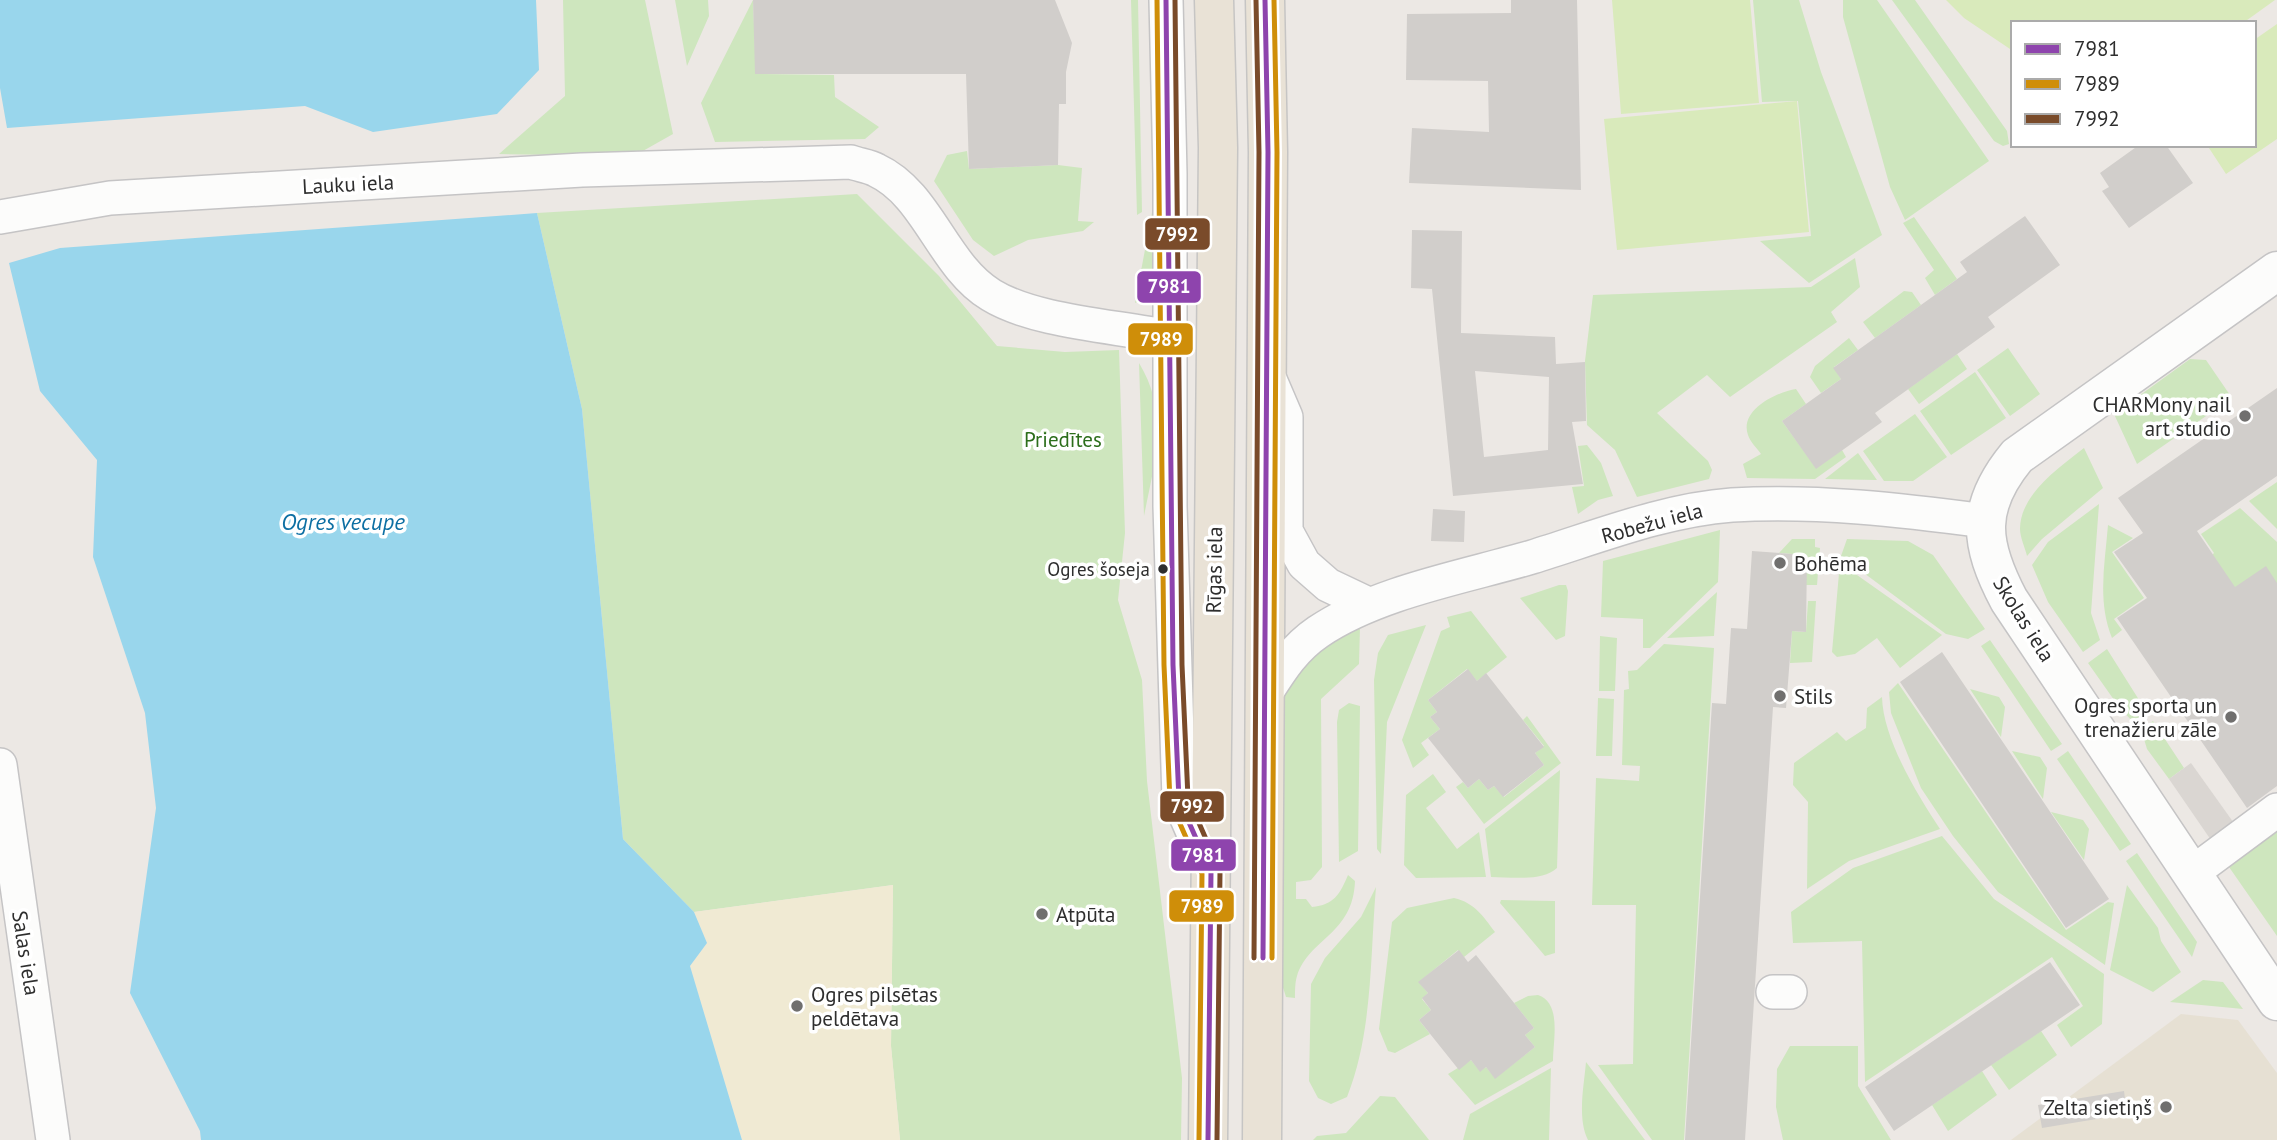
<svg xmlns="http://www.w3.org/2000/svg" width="2277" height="1140" font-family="'PT Sans',sans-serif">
  <rect width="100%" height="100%" fill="#ece8e4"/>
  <path fill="#e6e0d3" d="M2181,1014L2238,1020L2277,1073V1140H2011Z"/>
  <path fill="#cee6be" d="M563,0H645L673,134L634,156L499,154L565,96Z
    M675,0H708L709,16L687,66Z
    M753,0L756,74L834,75L835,97L879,127L865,139L715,142L701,103Z
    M1131,0H1138L1142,212L1137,215Z
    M1753,0H1799L1821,72L1882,235L1809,283L1760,241L1811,236L1798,101L1762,102Z
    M1843,0H1877L1989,161L1905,220L1890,187L1843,17Z
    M1892,0H1915L2007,131L2009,144L2003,146L1994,141Z
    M1152,150L1161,206L1158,279L1147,297L1135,303L1153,207Z
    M967,151L969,169L1058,165L1082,168L1078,221L1094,222L1083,231L1028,240L994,256L973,240L934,181L947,155Z
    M857,194L939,276L997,346L1065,352L1119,350L1125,533L1118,600L1142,680L1147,781L1182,1078L1181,1140H900L891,1046L893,885L694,912L623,839L582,409L537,213Z
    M1914,217L1957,279L1935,295L1925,278L1934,270L1903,223Z
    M1855,258L1860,287L1831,312L1837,322L1730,397L1707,375L1657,413L1708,461L1712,470L1709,479L1637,497L1615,450L1587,425L1585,361L1593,295L1811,287Z
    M1904,291L1912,292L1921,305L1875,338L1863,322Z
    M1849,338L1858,350L1834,367L1841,379L1821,393L1810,377L1815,366Z
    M2008,348L2040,394L2010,416L1977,370Z
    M1957,354L1967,369L1919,404L1908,389Z
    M2190,359L2206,360L2232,398L2137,464L2114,414Z
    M1139,363C1170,414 1155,460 1144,516Z
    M1975,372L2006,418L1951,455L1920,411Z
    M1796,389L1806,404L1782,421L1816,468L1842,450L1846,457L1815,479L1747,478L1743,464L1761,454C1757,448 1750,442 1748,435C1739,410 1777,392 1796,389Z
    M1915,414L1947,457L1913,481H1884L1863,451Z
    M1587,445L1601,463L1613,496L1598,500L1578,514L1572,487L1584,486L1578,446Z
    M2084,448L2103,488L2042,539L2027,556C2025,548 2020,537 2020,529C2020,494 2060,467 2084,448Z
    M1858,453L1877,480L1825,479Z
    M2277,482V529L2249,501Z
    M2099,504L2091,613L2100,640L2083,652L2048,602L2032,565L2048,542Z
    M2240,508L2277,542V652L2211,556L2214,553L2201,534Z
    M2108,525L2133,538L2112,552L2144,598L2114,619L2122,630L2112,638C2097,601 2105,563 2108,525Z
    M1720,530L1718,582L1650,648H1643V619L1601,617L1603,561Z
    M1792,539H1815V547L1820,548L1817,585H1805L1806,555L1779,553Z
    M1847,539L1908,541L1933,555L1985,629L1968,639L1946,634L1841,556Z
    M1840,562V563L1942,635L1900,668L1877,638L1855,654L1837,657L1832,652Z
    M1559,585H1566L1568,591L1565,636L1556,640L1520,598Z
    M1717,592L1714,636L1667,638Z
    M1808,601H1816L1812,662L1790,663L1792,631L1806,632Z
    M1471,611L1507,657L1477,681L1467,669L1428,700L1437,712L1430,717L1440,729L1421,743L1429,755L1413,768L1402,740L1441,631L1450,627L1447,617Z
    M1426,625L1387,722L1381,854L1377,849L1374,680L1378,653L1388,635Z
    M1360,627L1359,664L1321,699L1322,867L1311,880L1296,882V899H1306L1312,907C1334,905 1340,894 1348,875L1355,881C1353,935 1309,938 1297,976C1295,982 1295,991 1295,998L1286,997L1279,975V706L1303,655Z
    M1600,636L1617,638L1615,691H1599Z
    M1990,640L2062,744L2051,751L1981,646Z
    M1664,644L1714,648L1684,1140H1652L1598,1065L1633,1064L1636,905H1592L1596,778L1639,781L1640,766L1622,765L1624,690L1629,689L1628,671L1637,670Z
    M2107,649L2146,711L2133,722L2119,707L2088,663Z
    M1898,683L2066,930L2108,902L2114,903L2105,965L1998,892L1953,836L1921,788L1891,713L1889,692Z
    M1970,689L1999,697L2005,707L2001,737Z
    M1882,697C1883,739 1917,794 1940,829L1849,861L1807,889L1808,802L1793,785L1794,763L1837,732L1846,741L1866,728L1867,708Z
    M1598,698L1614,699L1612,756H1596Z
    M1349,703L1360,706L1358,851L1339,862L1337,722L1339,710Z
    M1527,716L1561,763L1484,824L1456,787L1463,782L1468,788L1479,779L1488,790L1494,786L1504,797L1544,765L1535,753L1544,746L1523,720Z
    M2153,721L2184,768L2169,779L2147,749L2141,729Z
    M2012,751L2040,757L2047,768L2043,799Z
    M2068,751L2131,844L2120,851L2057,759Z
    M1560,770L1557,868C1542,882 1511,877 1491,877L1485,829Z
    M1433,774L1446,792L1426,808L1457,849L1479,832L1486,877L1416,878L1404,865L1406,795Z
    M2051,812L2083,820L2089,829L2084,860Z
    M2277,831V936L2229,867Z
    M1942,836L1994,899L2104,974L2102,1024L2071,1047L2057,1025L2083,1006L2052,957L1865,1082L1862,941L1793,943L1791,912L1853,868Z
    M2137,853L2197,942L2192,957L2126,861Z
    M2127,885L2158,928L2161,941L2181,972L2153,992L2110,970Z
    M1376,887C1370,956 1373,1032 1347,1097L1331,1104L1318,1098L1309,1081L1311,984L1325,958L1361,917Z
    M1454,898C1475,903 1483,916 1495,932L1464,957L1458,950L1419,982L1428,993L1422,999L1431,1010L1419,1020L1430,1034L1395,1053L1388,1051L1379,1029L1392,922L1407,908Z
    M1501,900L1555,901V953L1545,956L1500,903Z
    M2203,980L2223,982L2243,1009L2170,1002Z
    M1538,995C1562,1003 1553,1040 1553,1061L1475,1105L1448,1074L1471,1060L1480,1071L1486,1067L1495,1078L1535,1047L1525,1035L1534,1028L1514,1003L1528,996Z
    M2041,1031L2057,1055L2009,1090L1991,1065Z
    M1790,1046H1858V1086L1891,1140H1783L1776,1107L1777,1069Z
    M1586,1062L1645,1140H1588C1577,1118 1584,1086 1586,1062Z
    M1551,1068L1549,1140H1463L1470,1114Z
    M1982,1071L1997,1095L1948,1131L1932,1105Z
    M1380,1096L1395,1097L1429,1140H1313L1317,1136L1346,1133Z"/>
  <path fill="#f0ead3" d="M893,885L891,1046L900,1140H742L690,966L707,943L694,912Z"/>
  <path fill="#d9eabb" d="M1612,0H1750L1759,103L1621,114Z
    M1946,0H2275L2243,23H2013V51L1964,18Z
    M2277,24V139L2226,174L2207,145H2254V40Z
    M1797,101L1809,232L1617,250L1604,119Z"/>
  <path fill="#dad6d2" d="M2191,763L2236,826L2213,843L2169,779Z"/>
  <path fill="#99d6ec" d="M0,0H536L539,70L497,114L373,132L305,106L7,128L0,88Z
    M537,213L582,409L623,839L694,912L707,943L690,966L742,1140H201L200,1131L130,993L156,808L145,713L93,557L97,460L40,391L9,263L60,248Z"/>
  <path fill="#d1cecb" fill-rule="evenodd" d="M753,0H1055L1072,43L1066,72V104H1059L1058,165L969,169L966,74H755Z
    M1511,0H1577L1581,190L1409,183L1412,128L1489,132L1488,81L1406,80L1407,14L1511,13Z
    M2139,145H2166L2193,183L2129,228L2102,191L2109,187L2100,173Z
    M2025,216L2060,265L1988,317L1995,327L1875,413L1882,422L1816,469L1782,421L1841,379L1833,368L1967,272L1960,262Z
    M1412,230L1462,231L1461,333L1555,337L1556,364L1585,362L1586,421L1572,422L1583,484L1453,496L1432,289L1411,288ZM1475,371L1549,377L1548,450L1484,457Z
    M2277,388V476L2197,531L2235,587L2266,566L2277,583V786L2247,808L2117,618L2147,598L2114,552L2143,533L2118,498Z
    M1433,509L1465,511L1464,542L1431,541Z
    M1752,551L1807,555L1806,632L1792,631L1786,708L1773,707L1745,1140H1685L1712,703L1726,704L1731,628L1747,629Z
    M1942,652L2109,899L2066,928L1900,682Z
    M1468,669L1477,681L1486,673L1544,747L1535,753L1544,765L1503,797L1494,786L1488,790L1479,779L1468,788L1428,738L1440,729L1430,717L1437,712L1428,700Z
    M1459,950L1468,962L1476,955L1534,1028L1525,1035L1535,1047L1495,1079L1486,1067L1480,1072L1471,1060L1459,1070L1419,1020L1431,1010L1422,998L1428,993L1418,982Z
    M2050,962L2080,1005L1894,1131L1865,1087Z
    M2124,1091L2127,1114L2042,1128L2038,1105Z"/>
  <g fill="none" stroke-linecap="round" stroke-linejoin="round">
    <defs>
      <path id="minor" d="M1166,0L1170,174V506L1179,800L1209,869
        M0,217L110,198L582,170L851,162C859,165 869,166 876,170C928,194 942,265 991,295C1035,322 1116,326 1168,337
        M1268,375L1286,417V531L1304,564L1328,585L1368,604
        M1264,696C1280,671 1293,649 1318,632C1377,592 1464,577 1532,557C1597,537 1664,510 1732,505C1816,500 1902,510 1985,521
        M0,765L53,1140
        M2192,873L2277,810
        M1773,992H1790"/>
      <path id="secondary" d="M2277,271L2017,456C1975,507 1979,543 2009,600L2277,1001"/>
      <path id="trunk" d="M1208,1140L1218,148L1214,0
        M1262,1140L1268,152L1265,0"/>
    </defs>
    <use href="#minor" stroke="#c5c4c5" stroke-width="36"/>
    <use href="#secondary" stroke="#c5c4c5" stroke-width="41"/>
    <use href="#trunk" stroke="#c6c5c4" stroke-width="41"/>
    <use href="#minor" stroke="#fcfcfb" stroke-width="33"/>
    <use href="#secondary" stroke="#fcfcfb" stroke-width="38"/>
    <use href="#trunk" stroke="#e9e2d6" stroke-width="38"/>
    <defs>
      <path id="bus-1" d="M1166,0L1173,665L1179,800L1211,872L1208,1140
        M1263,958L1268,152L1265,0"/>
      <path id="bus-2" d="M1157,0L1164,665L1170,801L1202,874L1199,1140
        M1272,958L1277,152L1274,0"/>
      <path id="bus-3" d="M1175,0L1182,665L1188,798L1220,871L1217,1140
        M1254,958L1259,152L1256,0"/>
    </defs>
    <use href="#bus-1" stroke="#fff" stroke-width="10"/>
    <use href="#bus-2" stroke="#fff" stroke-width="10"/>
    <use href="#bus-3" stroke="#fff" stroke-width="10"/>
    <use href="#bus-1" stroke="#8e44ad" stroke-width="5"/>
    <use href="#bus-2" stroke="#cf8e09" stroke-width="5"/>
    <use href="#bus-3" stroke="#7a4b2a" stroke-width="5"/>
  </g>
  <g fill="#706f6e" stroke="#fff" stroke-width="2.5">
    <circle cx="2245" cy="416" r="7"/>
    <circle cx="1780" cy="563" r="7"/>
    <circle cx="1780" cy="696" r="7"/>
    <circle cx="2231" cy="717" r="7"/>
    <circle cx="1042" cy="914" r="7"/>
    <circle cx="797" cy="1006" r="7"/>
    <circle cx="2166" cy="1107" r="7"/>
  </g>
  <circle fill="#2e2e2e" stroke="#fff" stroke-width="2.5" cx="1163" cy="569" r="6"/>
  <g text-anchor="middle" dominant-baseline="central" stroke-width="7" stroke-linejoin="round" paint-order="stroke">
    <g font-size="19" fill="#2e2e2e" stroke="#fff" text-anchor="end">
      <text x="1150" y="569">Ogres šoseja</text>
    </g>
    <g font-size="21" fill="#2e2e2e" stroke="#fff">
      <text transform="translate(348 184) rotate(-3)">Lauku iela</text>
      <text transform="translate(1652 523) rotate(-15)">Robežu iela</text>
      <text transform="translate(1214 570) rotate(-89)">Rīgas iela</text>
      <text transform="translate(2024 619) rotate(58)">Skolas iela</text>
      <text transform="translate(26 953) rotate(81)">Salas iela</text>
    </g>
    <g font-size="21" fill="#2e2e2e" stroke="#fff" text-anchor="start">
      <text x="2231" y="404" text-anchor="end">CHARMony nail<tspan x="2231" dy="24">art studio</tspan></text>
      <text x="1794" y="563">Bohēma</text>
      <text x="1794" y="696">Stils</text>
      <text x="2217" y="705" text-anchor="end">Ogres sporta un<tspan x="2217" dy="24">trenažieru zāle</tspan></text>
      <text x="1056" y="914">Atpūta</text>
      <text x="811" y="994">Ogres pilsētas<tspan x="811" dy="24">peldētava</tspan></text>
      <text x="2152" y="1107" text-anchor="end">Zelta sietiņš</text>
    </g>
    <g font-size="21" fill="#2c6e1b" stroke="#fff">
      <text x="1063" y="439">Priedītes</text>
    </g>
    <g font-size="23" font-style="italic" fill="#0d6fa3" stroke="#fff">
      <text x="343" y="521">Ogres vecupe</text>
    </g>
  </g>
  <g stroke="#fff" stroke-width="2.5">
    <rect x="1144" y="217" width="67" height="34" rx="7" fill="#7a4b2a"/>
    <rect x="1136" y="270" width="66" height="34" rx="7" fill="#8e44ad"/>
    <rect x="1127" y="322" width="67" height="34" rx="7" fill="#cf8e09"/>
    <rect x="1159" y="790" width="66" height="33" rx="7" fill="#7a4b2a"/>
    <rect x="1170" y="838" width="67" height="34" rx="7" fill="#8e44ad"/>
    <rect x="1168" y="889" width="67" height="34" rx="7" fill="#cf8e09"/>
  </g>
  <g font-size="19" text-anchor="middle" font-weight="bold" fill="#fff">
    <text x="1177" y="241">7992</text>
    <text x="1169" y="293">7981</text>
    <text x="1161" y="346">7989</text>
    <text x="1192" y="813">7992</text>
    <text x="1203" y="862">7981</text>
    <text x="1202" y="913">7989</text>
  </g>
  <rect x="2011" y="21" width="245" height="126" fill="#ffffff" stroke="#ababab" stroke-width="2"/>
  <rect x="2025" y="44" width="35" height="10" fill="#8e44ad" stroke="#ababab" stroke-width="2"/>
  <text x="2074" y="56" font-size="21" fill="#2e2e2e">7981</text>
  <rect x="2025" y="79" width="35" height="10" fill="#cf8e09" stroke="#ababab" stroke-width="2"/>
  <text x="2074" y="91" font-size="21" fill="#2e2e2e">7989</text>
  <rect x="2025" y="114" width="35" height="10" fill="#7a4b2a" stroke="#ababab" stroke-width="2"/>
  <text x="2074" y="126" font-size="21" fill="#2e2e2e">7992</text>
</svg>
